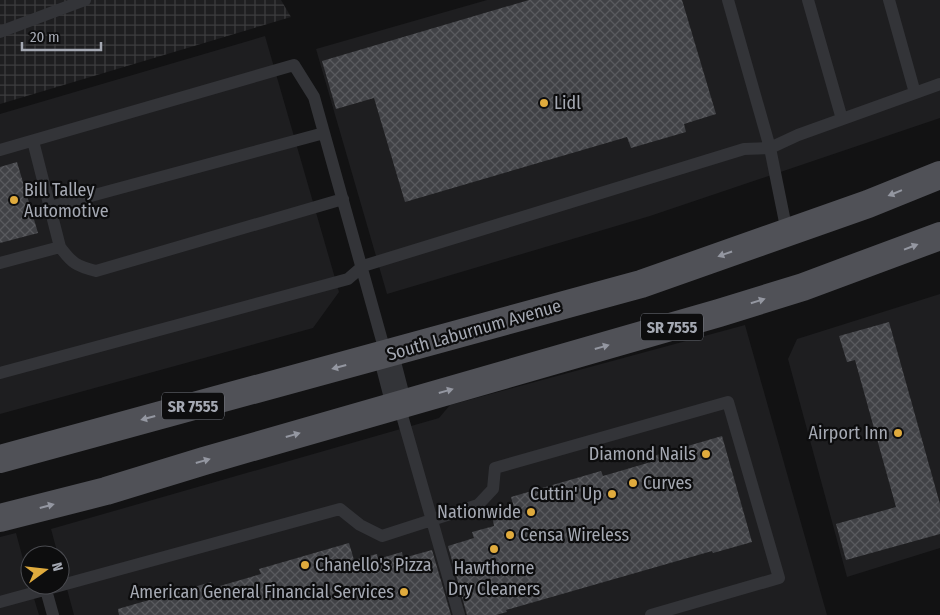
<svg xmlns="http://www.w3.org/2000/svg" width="940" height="615" font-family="'Fira Sans Condensed',sans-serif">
  <defs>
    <pattern id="industrial-grid" width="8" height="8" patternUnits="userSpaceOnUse" patternTransform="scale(1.25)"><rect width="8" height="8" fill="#1e1e20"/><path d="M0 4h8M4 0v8" fill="none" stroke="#3c3c3e"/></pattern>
    <pattern id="building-cross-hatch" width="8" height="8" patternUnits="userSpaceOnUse" patternTransform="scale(1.25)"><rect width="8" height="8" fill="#414246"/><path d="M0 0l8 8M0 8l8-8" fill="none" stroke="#595a5e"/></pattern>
  </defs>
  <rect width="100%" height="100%" fill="#121213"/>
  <path fill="#1e1e20" d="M487,0H940V118L650,216L387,294L316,49Z
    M265,36L339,292L313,328L0,414V114Z
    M940,294V548L847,577L788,359L797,339Z
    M745,325L827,615H74L60,563V555H58L51,529L439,418L450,405Z
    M16,533L30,585L39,615H0V537Z"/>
  <path fill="url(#industrial-grid)" d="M0,0H281L291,17L0,104Z"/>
  <path fill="url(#building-cross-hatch)" d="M529,0H682L716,114L684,124L686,132L631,148L627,137L405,202L374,98L336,109L322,61Z
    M17,162L38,233L0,243V167Z
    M889,322L940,504V534L846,560L836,524L896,507L855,360L847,362L839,336Z
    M722,436L752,542L713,553L712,551L506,610L507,612L496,615H467L448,546L474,538L472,532L494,526L493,520L516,514L511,497L601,471L603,476L651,462L650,457Z
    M349,543L354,560L377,554L378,559L402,552L403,558L432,550L451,615H119L118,609L211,582L213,588L261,574L259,569Z"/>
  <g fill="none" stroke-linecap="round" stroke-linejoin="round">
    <path stroke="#333438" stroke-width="12" d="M728,0L770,148L798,135L940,84
      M808,0L842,119
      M889,0L915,93
      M0,32L85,0
      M0,150L294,65L314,97L386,355
      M50,207L324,133
      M60,247C72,263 76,266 96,271L343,199
      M0,263L60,247L33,141
      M0,373L348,279L363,266L744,149L770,148L787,232
      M399,405L459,615
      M46,590L53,615
      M0,602L340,509L360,525L382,536L478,505L493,489L495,468L728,402L779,578L651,615"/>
    <path stroke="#333438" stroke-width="26" d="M386,355L399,405"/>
    <path stroke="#505157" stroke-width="28" d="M0,459L641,284L868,204L940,175
      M0,518L106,491L204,461L719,313L803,287L940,236"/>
  </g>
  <defs><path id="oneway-solid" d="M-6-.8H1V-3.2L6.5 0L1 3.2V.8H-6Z" transform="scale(1.25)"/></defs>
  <g fill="#9497a1">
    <use href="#oneway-solid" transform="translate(895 193) rotate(158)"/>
    <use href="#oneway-solid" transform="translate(911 247) rotate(-21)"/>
    <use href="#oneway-solid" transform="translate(725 254) rotate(161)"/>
    <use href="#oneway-solid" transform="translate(758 301) rotate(-17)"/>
    <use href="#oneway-solid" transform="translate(602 347) rotate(-16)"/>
    <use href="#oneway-solid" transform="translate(339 367) rotate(165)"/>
    <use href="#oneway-solid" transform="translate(446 391) rotate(-16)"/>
    <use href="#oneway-solid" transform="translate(148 418) rotate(165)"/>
    <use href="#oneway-solid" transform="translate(293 435) rotate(-16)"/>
    <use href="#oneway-solid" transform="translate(203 461) rotate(-16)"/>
    <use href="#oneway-solid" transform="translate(47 506) rotate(-15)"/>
  </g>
  <g fill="#e0ab3d" stroke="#0d0d0e" stroke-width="2">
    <circle cx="544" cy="103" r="5"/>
    <circle cx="14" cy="200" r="5"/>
    <circle cx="898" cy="433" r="5"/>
    <circle cx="706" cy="454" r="5"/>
    <circle cx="633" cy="483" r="5"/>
    <circle cx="612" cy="494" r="5"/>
    <circle cx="531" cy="512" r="5"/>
    <circle cx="510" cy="535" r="5"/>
    <circle cx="494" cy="549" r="5"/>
    <circle cx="305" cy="565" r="5"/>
    <circle cx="404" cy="592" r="5"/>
  </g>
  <g text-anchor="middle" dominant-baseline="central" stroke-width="4.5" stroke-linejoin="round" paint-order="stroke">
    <g fill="#0d0d0e" stroke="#777a82" stroke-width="1">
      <rect x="641" y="313.5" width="62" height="27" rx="4"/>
      <rect x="162" y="392.5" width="62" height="27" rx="4"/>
    </g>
    <g font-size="16" font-weight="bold" fill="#a5a9b3">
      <text x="672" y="327">SR 7555</text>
      <text x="193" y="406">SR 7555</text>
    </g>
    <g font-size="18" fill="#a5a9b3" stroke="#0d0d0e" text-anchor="start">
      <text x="554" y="103">Lidl</text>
      <text x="24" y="190">Bill Talley<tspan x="24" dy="21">Automotive</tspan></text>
      <text x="888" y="433" text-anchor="end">Airport Inn</text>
      <text x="696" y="454" text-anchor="end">Diamond Nails</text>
      <text x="643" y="483">Curves</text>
      <text x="602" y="494" text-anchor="end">Cuttin' Up</text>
      <text x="521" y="512" text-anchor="end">Nationwide</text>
      <text x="520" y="535">Censa Wireless</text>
      <text x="315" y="565">Chanello's Pizza</text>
      <text x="494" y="568" text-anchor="middle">Hawthorne<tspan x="494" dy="21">Dry Cleaners</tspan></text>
      <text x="394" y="592" text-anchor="end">American General Financial Services</text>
    </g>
    <g font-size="18" fill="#a5a9b3" stroke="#0d0d0e">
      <text transform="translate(474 330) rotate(-16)">South Laburnum Avenue</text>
    </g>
  </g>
  <g transform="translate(45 570) rotate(75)"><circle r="24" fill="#0d0d0e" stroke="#4a4b50"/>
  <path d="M0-4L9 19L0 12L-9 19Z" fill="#e0ab3d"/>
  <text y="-8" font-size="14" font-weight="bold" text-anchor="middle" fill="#a5a9b3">N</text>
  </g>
  <path d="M22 42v8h79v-8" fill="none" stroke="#a5a9b3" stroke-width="2.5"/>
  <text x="30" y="42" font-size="15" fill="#a5a9b3" stroke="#0d0d0e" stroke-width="4" paint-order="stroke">20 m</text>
</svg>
